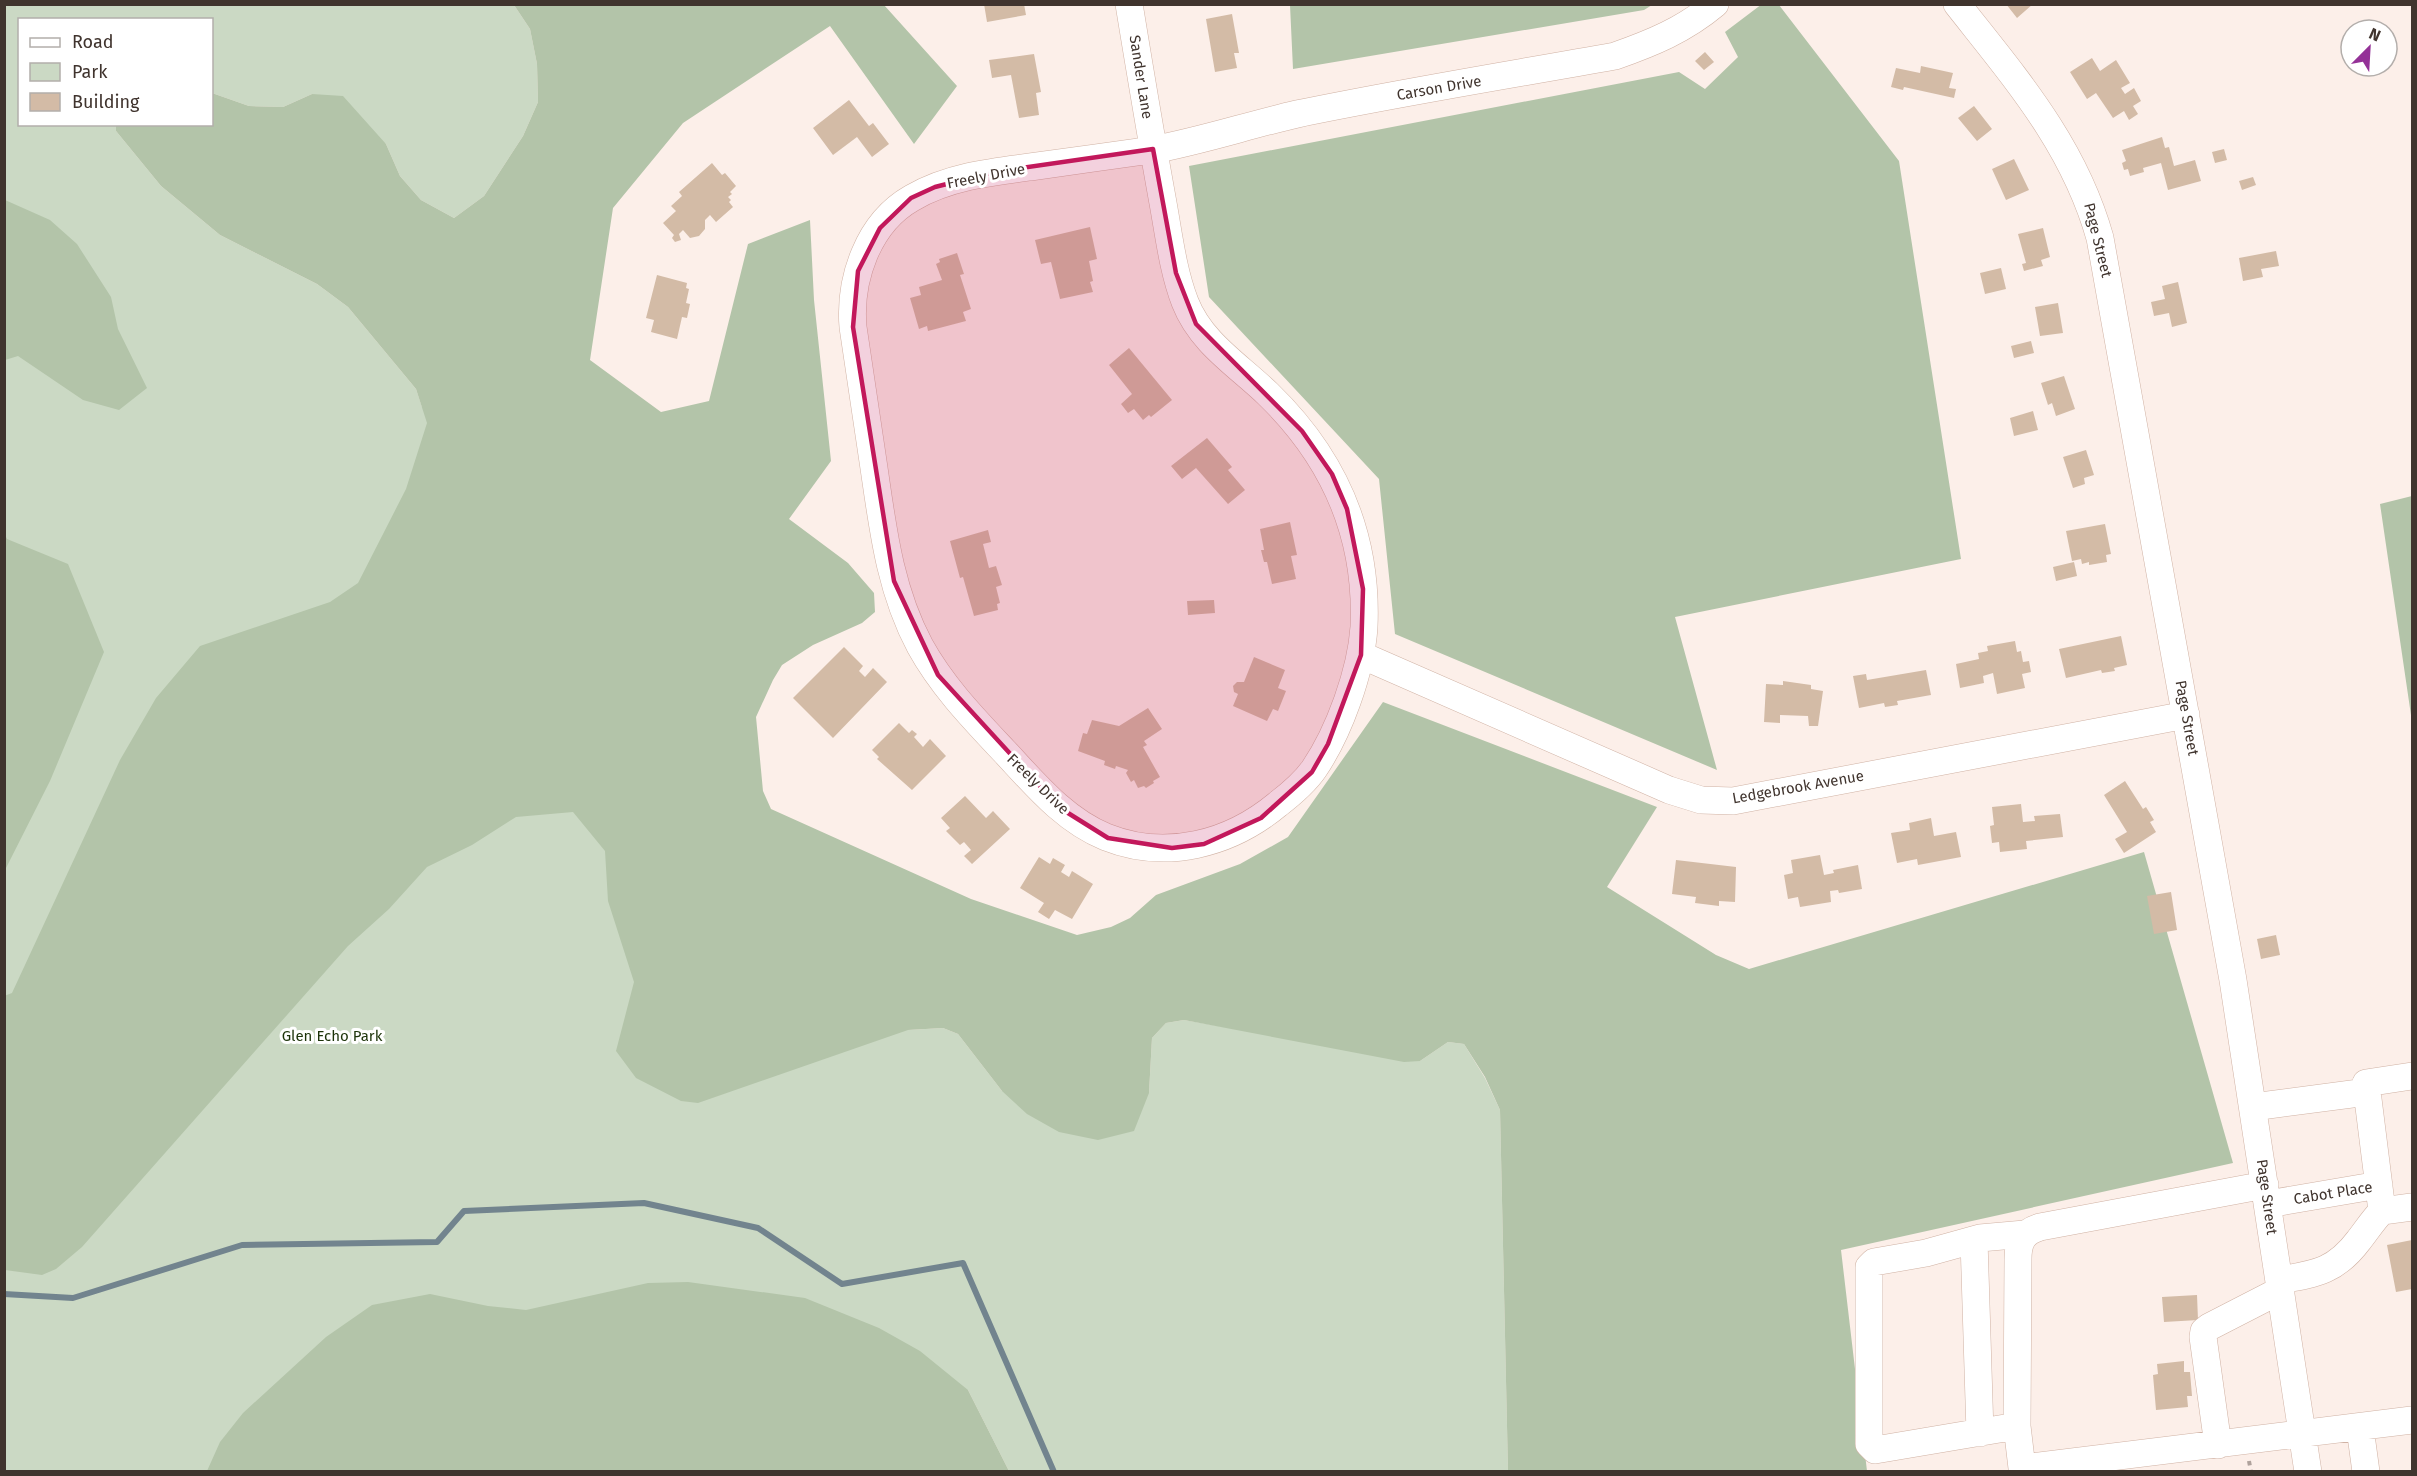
<svg xmlns="http://www.w3.org/2000/svg" width="2417" height="1476" font-family="'Fira Sans',sans-serif">
  <rect width="100%" height="100%" fill="#fcefe9"/>
  <path fill="#cbd9c4" d="M5,5H514L530,29L537,64L538,102L523,136L484,196L454,218L421,200L400,176L386,144L312,94L283,107L249,106L212,93V20H20V124L116,125V131L161,186L220,235L317,284L348,307L416,389L422,407L908,1030L943,1028L958,1034L1002,1091L1149,1093L1152,1038L1166,1023L1184,1020L1420,1061L1448,1042L1464,1044L1485,1078L1500,1110L1508,1471H1009L968,1390L283,1471L5,1472Z"/>
  <path fill="#b3c4a9" d="M1762,4L1779,5L1899,161L1961,559L1675,617L1717,770L1395,634L1379,479L1209,297L1189,166L1679,72L1705,89L1738,57L1725,32Z
    M514,5H884L957,86L914,144L830,26L683,123L613,208L590,360L661,412L709,401L748,244L810,220L814,300L831,461L789,519L848,563L874,593L875,612L862,623L813,645L782,665L773,680L756,717L763,791L771,809L971,899L1077,935L1111,927L1130,918L1156,895L1240,864L1288,837L1383,702L1657,807L1607,887L1716,955L1749,969L2144,852L2233,1163L1841,1250L1867,1471H1508L1500,1110L1485,1077L1464,1044L1448,1042L1420,1061L1404,1062L1184,1020L1166,1023L1152,1038L1149,1093L1134,1131L1098,1140L1059,1132L1027,1114L1002,1091L958,1034L943,1028L908,1030L698,1103L681,1101L636,1078L616,1051L634,982L608,901L605,851L573,812L516,817L472,845L427,867L389,909L348,946L82,1247L56,1269L42,1275L5,1270L4,996L12,993L120,760L156,698L200,646L330,602L358,583L406,489L427,423L416,389L348,307L317,284L220,235L161,186L116,131V125L212,124V93L249,106L283,107L312,94L343,96L386,144L400,176L421,200L454,218L484,196L523,136L538,102L537,64L530,29Z
    M1290,5V4L1652,5L1644,10L1293,69Z
    M5,200L50,220L77,244L111,297L118,329L147,388L119,410L83,400L18,356L5,360Z
    M2412,496V722L2380,504Z
    M5,535L7,539L68,564L104,652L50,781L5,870Z
    M688,1282L805,1298L879,1328L920,1351L968,1390L1009,1471H207L220,1442L243,1413L326,1337L372,1305L430,1294L488,1306L526,1310L648,1283Z"/>
  <g fill="none" stroke-linecap="round" stroke-linejoin="round">
    <path stroke="#72848e" stroke-width="6" d="M4,1294L73,1298L242,1245L437,1242L464,1211L644,1203L758,1228L842,1284L963,1263L1054,1472"/>
  </g>
  <path fill="#d3bba6" d="M984,4H1024L1026,15L987,22Z
    M2006,4H2033L2017,18Z
    M1232,14L1239,53H1234L1237,68L1215,72L1206,19Z
    M1705,52L1714,62L1704,70L1695,61Z
    M1034,54L1041,92L1036,93L1039,115L1019,118L1011,75L992,78L989,60Z
    M2092,58L2100,71L2116,60L2130,83L2121,88L2125,94L2134,88L2141,101L2133,106L2138,114L2129,120L2124,111L2113,118L2096,93L2087,99L2070,72Z
    M1921,66L1953,73L1949,88L1956,89L1954,98L1904,87L1903,90L1891,87L1896,68L1920,73Z
    M849,100L869,126L873,123L889,144L872,157L857,137L833,155L813,128Z
    M1974,106L1992,129L1977,141L1958,118Z
    M2162,137L2165,148L2169,147L2174,166L2195,160L2201,181L2168,190L2161,163L2143,168L2144,172L2130,176L2128,169L2124,170L2122,163L2126,161L2122,150Z
    M2224,149L2227,160L2215,163L2212,152Z
    M2014,159L2029,190L2006,200L1992,169Z
    M712,163L722,175L725,173L736,186L730,192L732,194L728,197L731,200L729,202L733,207L716,222L710,215L705,220V229L699,236L690,238L683,230L679,234L681,240L675,242L672,238L674,235L663,223L676,211L671,206L682,196L679,192Z
    M2253,177L2256,185L2242,190L2239,181Z
    M1090,227L1097,259L1089,261L1093,281L1090,282L1093,292L1060,299L1051,262L1041,264L1035,240Z
    M2043,228L2050,257L2041,260L2043,266L2024,271L2022,264L2026,263L2018,234Z
    M2276,251L2279,266L2261,269L2263,277L2243,281L2239,258Z
    M957,253L964,274L960,275L971,309L963,312L966,321L928,331L927,326L919,329L910,298L921,295L919,287L942,280L936,264L940,262L939,259Z
    M2001,268L2006,289L1985,294L1980,273Z
    M657,275L687,283L686,288L689,289L686,303L690,304L687,318L682,317L677,339L651,332L654,320L646,318Z
    M2178,282L2187,323L2172,327L2169,313L2154,316L2151,302L2165,299L2162,286Z
    M2058,303L2063,333L2040,336L2035,307Z
    M2031,341L2034,353L2014,358L2011,346Z
    M1129,348L1172,400L1151,417L1149,415L1143,420L1134,409L1128,413L1121,404L1132,394L1109,365Z
    M2064,376L2075,409L2056,416L2052,403L2048,405L2041,383Z
    M2033,411L2038,430L2014,436L2010,418Z
    M1207,438L1232,467L1228,470L1245,490L1228,504L1196,468L1182,479L1171,466Z
    M2086,450L2094,475L2084,478L2085,484L2073,488L2063,457Z
    M1290,522L1297,555L1291,556L1296,579L1272,584L1267,562H1264L1261,550H1264L1260,529Z
    M2105,524L2111,554L2106,555L2107,562L2089,565V562L2082,564L2081,559L2072,561L2066,531Z
    M988,530L991,542L983,544L989,568L996,566L1002,585L996,587L1000,603L997,604L998,610L974,616L963,577L960,578L950,541Z
    M2074,562L2077,576L2056,581L2053,567Z
    M1214,600L1215,613L1188,615L1187,601Z
    M2121,636L2127,665L2114,668L2115,671L2102,673L2101,670L2066,678L2059,649Z
    M2015,641L2017,652L2021,651L2023,662L2029,661L2031,672L2022,674L2025,688L1997,694L1993,673L1983,676L1984,683L1960,688L1956,664L1979,659L1978,653L1988,651L1987,646Z
    M844,647L863,666L859,671L865,677L873,668L887,682L833,738L793,698Z
    M1254,657L1285,670L1278,688L1286,691L1278,711L1273,709L1267,721L1233,706L1238,694L1234,692L1233,686L1237,682H1244Z
    M1926,670L1931,695L1897,701L1898,705L1885,707L1884,703L1859,708L1853,676L1866,674L1867,680Z
    M1783,681L1811,685V689L1823,691L1818,726H1809L1808,716L1780,715V723L1764,722L1766,684L1783,685Z
    M1148,708L1162,729L1144,741L1147,745L1143,747L1160,777L1153,781L1154,783L1146,788L1144,786L1138,788L1134,780L1131,782L1126,773L1128,770L1116,766L1115,769L1104,765L1105,761L1078,751L1083,733L1087,734L1092,720L1119,726Z
    M899,723L909,733L912,730L917,734L914,737L923,747L930,739L946,756L912,790L877,759L879,757L872,750Z
    M2125,781L2143,809L2146,807L2154,820L2150,822L2156,832L2124,853L2115,839L2127,832L2104,795Z
    M965,796L986,818L993,811L1010,829L972,864L964,856L971,850L964,842L960,845L946,831L950,828L941,818Z
    M2021,804L2023,822L2035,821L2034,816L2060,814L2063,837L2026,841L2027,849L2000,852L1999,842L1992,843L1990,826L1994,825L1992,807Z
    M1931,818L1934,836L1956,832L1961,857L1918,865L1917,859L1897,863L1891,833L1910,830L1909,823Z
    M1820,855L1824,875L1834,873L1833,870L1858,865L1862,889L1839,893L1838,890L1830,891L1831,902L1800,907L1798,897L1788,899L1784,875L1793,873L1791,860Z
    M1039,857L1050,864L1053,858L1065,865L1061,872L1069,877L1072,871L1093,884L1072,919L1055,910L1049,919L1038,912L1044,903L1020,888Z
    M1676,860L1736,867L1735,902L1719,901V906L1695,903L1696,897L1672,894Z
    M2171,892L2177,930L2154,934L2147,896Z
    M2276,935L2280,955L2261,959L2257,939Z
    M2412,1240V1289L2396,1292L2387,1245Z
    M2197,1295L2198,1320L2164,1322L2162,1297Z
    M2184,1361V1372H2190L2192,1396H2187L2188,1407L2156,1410L2153,1375L2158,1374L2157,1364Z"/>
  <g fill="none" stroke-linecap="round" stroke-linejoin="round">
    <defs>
      <path id="minor" d="M1129,4C1140,71 1151,137 1163,203C1169,236 1173,271 1185,302C1201,343 1238,365 1268,394C1334,458 1368,536 1364,627C1361,672 1339,732 1314,769C1305,782 1291,794 1278,804C1230,844 1166,861 1106,837C1064,820 1034,783 1004,751C973,718 942,686 920,646C890,590 883,530 874,468C867,421 860,374 853,327C849,279 868,223 912,198C948,177 990,172 1030,167C1071,161 1111,156 1152,150C1201,141 1249,125 1297,114C1403,92 1509,75 1615,56C1652,43 1684,30 1715,4
        M1957,4C2016,79 2074,145 2100,238L2233,980L2308,1472
        M1361,655L1669,790L1701,800L1733,801L2186,715
        M2253,1107L2367,1092
        M2265,1185L2040,1227C2023,1232 2018,1242 2018,1259L2017,1426L2022,1468L2412,1420
        M2268,1204L2379,1185
        M2382,1211L2366,1083L2412,1076
        M2382,1211L2412,1207
        M1974,1240L1980,1433
        M2279,1280C2315,1274 2335,1272 2359,1240C2367,1230 2373,1220 2382,1211
        M2017,1426L1875,1450L1869,1444V1267L1874,1262L1926,1253L1980,1238L2025,1234
        M2360,1428L2366,1472
        M2218,1445L2203,1337L2204,1331L2209,1327L2281,1290"/>
    </defs>
    <use href="#minor" stroke="#d0b2a4" stroke-width="28"/>
    <path stroke="#afa29c" stroke-width="4" stroke-dasharray="4.5 4.5" stroke-linecap="butt" d="M2249,1461L2251,1472"/>
    <use href="#minor" stroke="#fff" stroke-width="27"/>
  </g>
  <path fill="#c2185b" fill-opacity="0.2" stroke="#c2185b" stroke-width="4.5" stroke-linejoin="round" d="M1153,149L1176,273L1196,324L1302,431L1332,474L1347,509L1363,589L1361,655L1328,744L1312,772L1261,818L1204,844L1172,848L1108,838L1060,808L938,675L894,581L853,327L858,271L880,228L911,198L935,187L994,172Z"/>
  <g text-anchor="middle" dominant-baseline="central" stroke-width="6" stroke-linejoin="round" paint-order="stroke">
    <g font-size="15" fill="#40342e" stroke="#fff">
      <text transform="translate(1141 77) rotate(81)">Sander Lane</text>
      <text transform="translate(1439 88) rotate(-10)">Carson Drive</text>
      <text transform="translate(986 176) rotate(-11)">Freely Drive</text>
      <text transform="translate(2098 240) rotate(76)">Page Street</text>
      <text transform="translate(2187 718) rotate(80)">Page Street</text>
      <text transform="translate(1038 784) rotate(44)">Freely Drive</text>
      <text transform="translate(1798 787) rotate(-10)">Ledgebrook Avenue</text>
      <text transform="translate(2333 1193) rotate(-9)">Cabot Place</text>
      <text transform="translate(2267 1197) rotate(82)">Page Street</text>
    </g>
    <g font-size="15" fill="#1c3309" stroke="#fff">
      <text x="332" y="1036">Glen Echo Park</text>
    </g>
  </g>
  <rect width="2417" height="1476" fill="none" stroke="#40342e" stroke-width="12"/>
  <rect x="18" y="18" width="195" height="108" fill="#ffffff" stroke="#b3aeab" stroke-width="1.5"/>
  <rect x="30" y="38" width="30" height="9" fill="#ffffff" stroke="#b3aeab" stroke-width="1.5"/>
  <text x="72" y="48" font-size="18" fill="#40342e">Road</text>
  <rect x="30" y="63" width="30" height="18" fill="#cbd9c4" stroke="#b3aeab" stroke-width="1.5"/>
  <text x="72" y="78" font-size="18" fill="#40342e">Park</text>
  <rect x="30" y="93" width="30" height="18" fill="#d3bba6" stroke="#b3aeab" stroke-width="1.5"/>
  <text x="72" y="108" font-size="18" fill="#40342e">Building</text>
  <g transform="translate(2369 48) rotate(24)"><circle r="28" fill="#ffffff" stroke="#b3aeab" stroke-width="1.5"/>
  <path d="M0-4.5L10 22L0 15L-10 22Z" fill="#943197"/>
  <text y="-9" font-size="16" font-weight="bold" text-anchor="middle" fill="#40342e">N</text>
  </g>
</svg>
